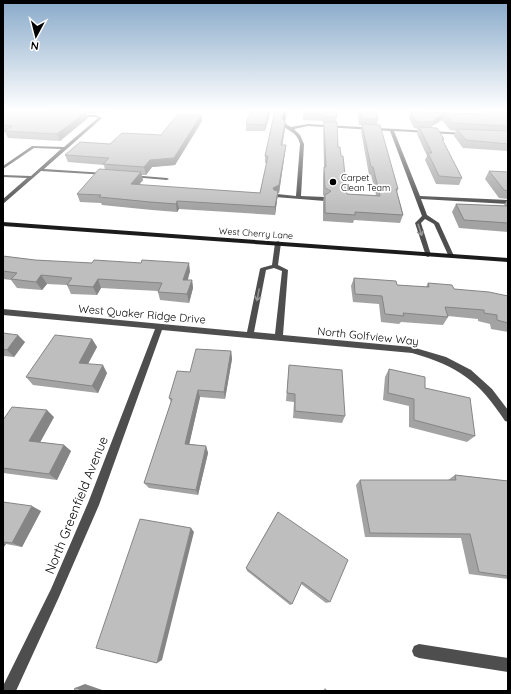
<svg xmlns="http://www.w3.org/2000/svg" width="511" height="694" font-family="Quicksand,sans-serif">
  <rect width="100%" height="100%" fill="#fff"/>
  <g fill="none" stroke-linecap="round" stroke-linejoin="round">
    <path fill="#9c9c9c" fill-rule="evenodd" d="M465,110H489L490,111L489,112Z"/>
    <path fill="#4e4e4e" fill-rule="evenodd" d="M283,110H287L285,122L287,125L291,127L308,124L466,133L465,135L394,131L420,196L508,200V204L421,199L427,215L439,223L454,256L453,257H449L434,224L425,219L421,223L431,255L428,257L426,256L415,223L422,216L390,131L308,126L294,129L300,135L304,144L301,196L325,197L328,199L325,201L275,197L274,196L277,194L296,196L300,144C297,130 283,130 282,123C281,119 283,114 283,110Z
      M76,115H95L102,118L44,169L105,173L107,174V175L41,171L3,204V199L27,178L3,177V175L31,176L61,149L34,148L3,169V166L32,146L64,147L98,118L95,117H77Z
      M130,175L167,178L169,179L167,180L132,177H130Z
      M278,241L281,243L278,265L288,270L283,335L412,347L446,357L471,370L492,389L508,410V422L505,421C479,381 458,366 412,353L162,330L99,505L59,597L16,691H3V686L51,589L88,503L155,329L3,315V309L247,332L260,269L261,268L272,265L275,243ZM274,268L282,271L275,334L254,332L266,270Z
      M419,644L508,658V672L419,658L414,656L412,651L414,646Z"/>
    <path fill="#1b1b1b" fill-rule="evenodd" d="M3,222L508,258V262L3,226Z"/>
  </g>
  <path fill="#a3a3a3" d="M3,110H111L109,112L97,111L94,113H87L88,118L60,141L8,138L5,132H3Z
    M251,110H271L265,131H246V124Z
    M304,110H336L337,117L336,122L338,147L347,194L376,195L371,175H369L361,131L362,125H359L358,116L359,110L378,119L377,125L398,189L397,192L403,215L400,223L354,220L353,223L323,221V202L324,196L323,195V175L324,168L323,121L303,120Z
    M483,110H508V151L463,148L454,136L456,131L450,130L442,120L432,126V127L444,139L443,141L462,178L459,185L436,184L425,160L427,156L417,134L418,129L414,128L409,118L411,112L483,114Z
    M201,115L202,121L175,165L152,167L146,175H141L143,180L139,185L260,193L267,163H265V156L281,117L285,129L282,145L285,152L279,193H278L275,215L179,209L177,212L152,210L102,205L101,203L80,202L77,194L105,170L104,165L68,162L65,155L110,144L161,135Z
    M489,171L508,172V199L499,198L485,179Z
    M508,199V232L459,228L452,212L456,204L505,206L504,205Z
    M3,256L35,260L190,271L188,280H192L193,288L189,303L160,300L158,292V291L101,288L97,295L71,294L67,285L47,284L42,290L17,288L11,280L3,279Z
    M354,278L397,285L426,287L428,283L454,289L508,296V332L491,329L490,324L478,321V319L448,316V317L443,325L401,322L399,324L381,322L379,304L353,302L351,286Z
    M3,333L25,342L14,357L4,356L3,357Z
    M92,339L97,347L88,364L107,373L98,393L33,385L26,377Z
    M231,351L232,359L225,399L200,397L189,444L206,446L208,453L198,495L149,488L144,483L171,402L169,398L190,372Z
    M289,365L345,416L342,423L293,418L294,402L286,401Z
    M389,369L425,388L475,436L467,442L409,427V406L383,400L385,377Z
    M54,417L40,442L64,445L71,451L57,480L3,473V420Z
    M455,475L508,481V579L469,574L461,538L365,537L356,485L360,480H448Z
    M3,502L41,511L22,547L6,544L3,548Z
    M278,512L330,602L326,603L301,584L292,604L290,605L247,571L246,568Z
    M325,688L328,691H323Z"/>
  <path fill="#858585" d="M29,110H47V112L31,114Z
    M93,110H97V111L94,113Z
    M269,110H271L265,131V125Z
    M86,112L88,118L60,141L57,134Z
    M445,113L442,120L432,126L434,122L433,121Z
    M201,115L202,121L175,165L152,167L146,175L144,167L150,160Z
    M285,122V129L281,152V145Z
    M286,145L285,152L279,193H278L275,215V207L273,196V188Z
    M141,172L143,180L133,192L131,184Z
    M177,201L179,209L177,212L176,204Z
    M189,263L190,271L185,288L183,280Z
    M41,275L47,284L42,290L36,282Z
    M98,279L101,288L97,295L93,287Z
    M192,280L193,288L189,303L187,294Z
    M18,335L25,342L14,357L7,350Z
    M92,339L97,347L84,371L79,363Z
    M231,351L232,359L225,399L224,392Z
    M103,365L107,373L98,393L92,386Z
    M198,390L200,397L188,450L185,444Z
    M47,410L54,417L37,448L29,441Z
    M64,445L71,451L57,480L49,474Z
    M206,446L208,453L198,495L196,490Z
    M32,506L41,511L22,547L12,543Z
    M191,528L194,532L162,660L157,663Z
    M3,543L6,544L3,548Z
    M85,684L105,691H85L75,688Z"/>
  <path fill="#bebebe" stroke="#858585" d="M3,110H31V111L86,112L57,134L4,131L12,126L3,125Z
    M251,110H269L265,125L246,124Z
    M275,110H281V117L285,122L281,145H286L279,185L273,188L274,190L278,191L275,207L177,201L176,204L150,202L99,197L101,195L77,194L99,169L141,172L131,184L260,193L268,156H265Z
    M304,110H336L337,117H324V114L304,113Z
    M359,110L376,111L378,119H361Z
    M485,110H508V126L453,123L445,113L433,121L434,122H416L411,112L485,114Z
    M178,114L201,115L174,158L150,160L144,167L103,164L109,158L65,155L80,142L110,144L122,133L161,135Z
    M324,122H337L338,147H340L341,156H343L347,194L380,196L373,167H371L362,124L380,125L398,189H396L403,215L355,212V215L325,213V194H327L331,191L325,188L324,167H326Z
    M419,127L437,128L444,139H442L462,178L439,176L428,153H432Z
    M457,129L508,131V144L466,140Z
    M489,171L508,172V191L504,190Z
    M456,204L508,206V223L464,220Z
    M3,256L35,260L92,263L94,260L141,263L142,260L189,263L183,280H192L187,294L158,292L162,283L98,279L93,287L67,285L72,278L41,275L36,282L11,279L17,273L3,271Z
    M354,278L396,281L397,285L429,287L428,283L452,285L454,289L489,292L508,296V323L497,320V315L484,313V310L445,307L448,317L403,313L404,316L385,314L382,296L355,294Z
    M3,333L18,335L7,350L3,349Z
    M55,335L92,339L79,363L103,365L92,386L26,377Z
    M196,349L231,351L224,392L198,390L185,444L206,446L196,490L144,483L172,399L169,398L177,371L190,372Z
    M289,365L342,370L345,416L295,411V394L287,393Z
    M389,369L425,377V388L470,398L475,436L414,420V399L388,393Z
    M12,407L47,410L29,441L64,445L49,474L3,468V420Z
    M455,475L508,481V576L479,572L470,534L370,533L360,480H456Z
    M3,502L32,506L12,543L3,542Z
    M278,512L348,560L330,602L302,582L292,604L246,568Z
    M140,519L191,528L157,663L96,648Z
    M75,688L85,691H74Z"/>
  <defs><path id="oneway-shaft" d="M-6 0H5M1.5-3L5.5 0L1.5 3" fill="none" stroke-width="1.6" stroke-linecap="round" stroke-linejoin="round"/></defs>
  <g stroke="#959595">
    <use href="#oneway-shaft" transform="translate(420 230) rotate(72)"/>
    <use href="#oneway-shaft" transform="translate(258 295) rotate(101)"/>
  </g>
  <linearGradient id="sky" x2="0" y2="1"><stop stop-color="#89aaca"/><stop offset="0.53" stop-color="#fff"/><stop offset="1" stop-color="#fff" stop-opacity="0"/></linearGradient>
  <rect width="511" height="208" fill="url(#sky)"/>
  <circle fill="#000" stroke="#fff" stroke-width="1.5" cx="333" cy="182" r="4"/>
  <g text-anchor="middle" dominant-baseline="central" stroke-width="3.5" stroke-linejoin="round" paint-order="stroke">
    <g font-size="9" fill="#000" stroke="#fff" text-anchor="start">
      <text x="341" y="177">Carpet<tspan x="341" dy="10">Clean Team</tspan></text>
    </g>
    <g font-size="9" fill="#000" stroke="#fff">
      <text transform="translate(256 233) rotate(4)">West Cherry Lane</text>
    </g>
    <g font-size="11" fill="#000" stroke="#fff">
      <text transform="translate(142 314) rotate(5)">West Quaker Ridge Drive</text>
      <text transform="translate(368 336) rotate(6)">North Golfview Way</text>
    </g>
    <g font-size="13" fill="#000" stroke="#fff">
      <text transform="translate(76 505) rotate(-68)">North Greenfield Avenue</text>
    </g>
  </g>
  <rect width="511" height="694" fill="none" stroke="#000000" stroke-width="8"/>
  <g transform="translate(36 36) rotate(187)" stroke="#ffffff" stroke-width="3" paint-order="stroke">
  <path d="M0-3L7 15L0 10L-7 15Z" fill="#000000"/>
  <text y="-6" font-size="11" font-weight="bold" text-anchor="middle" fill="#000000">N</text>
  </g>
</svg>
